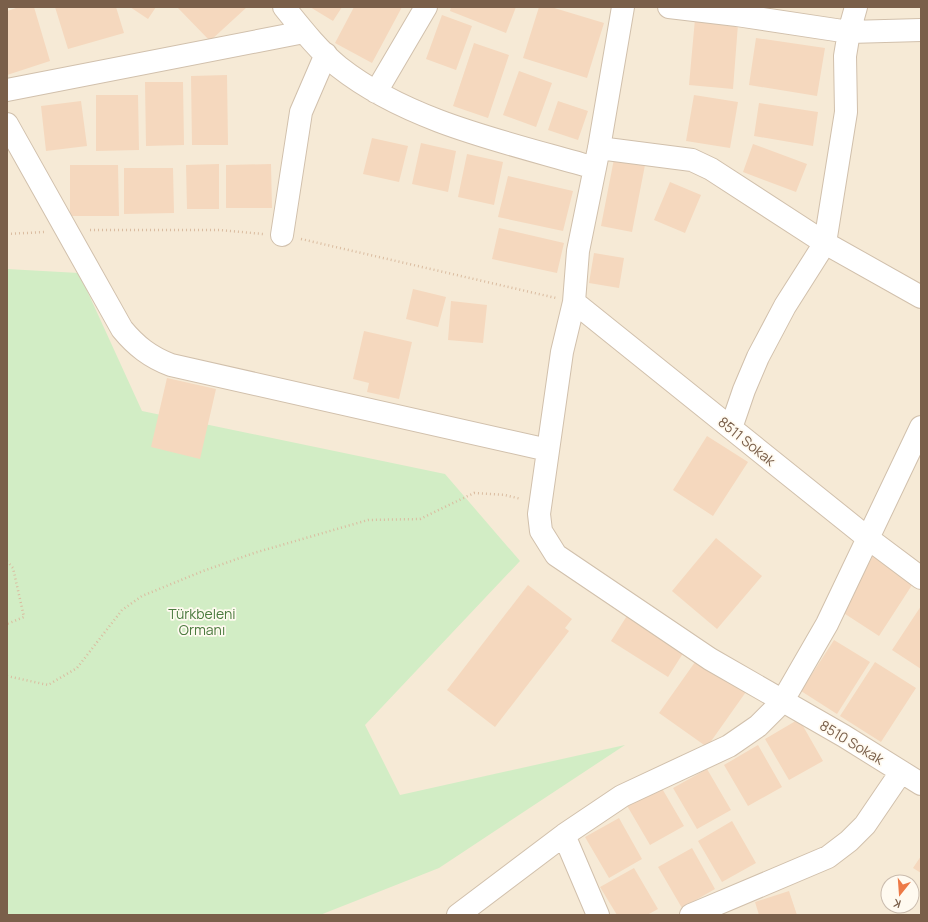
<svg xmlns="http://www.w3.org/2000/svg" width="928" height="922" font-family="Manrope,sans-serif">
  <rect width="100%" height="100%" fill="#fef7e8"/>
  <path fill="#f6ead6" fill-rule="evenodd" d="M7,7H921V915H7ZM888,882H912V906H888Z"/>
  <path fill="#d2edc5" d="M7,269L79,273L142,411L445,474L520,561L365,725L400,795L625,745L439,868L320,915H7Z"/>
  <path fill="#f5d8be" d="M19,7H34L50,61L7,75V11Z
    M55,7H116L124,33L68,49Z
    M130,7H156L148,19Z
    M177,7H247L210,41Z
    M310,7H342L333,21Z
    M354,7H402L372,63L335,43Z
    M451,7H516L506,33L450,11Z
    M539,7H551L604,23L587,78L523,58Z
    M442,15L472,26L456,70L426,59Z
    M695,19L738,24L733,89L689,85Z
    M756,38L825,48L817,96L749,85Z
    M474,43L509,55L488,118L453,106Z
    M519,71L552,83L536,127L503,115Z
    M227,75L228,145H192L191,76Z
    M145,82H183L184,145L146,146Z
    M96,95H138L139,150L96,151Z
    M694,95L738,102L730,148L686,141Z
    M81,101L87,146L46,151L41,106Z
    M558,101L588,111L578,140L548,130Z
    M759,103L818,112L813,146L754,136Z
    M372,138L408,146L399,182L363,174Z
    M421,143L456,151L448,192L412,184Z
    M753,144L807,164L796,192L743,172Z
    M467,154L503,162L494,205L458,197Z
    M614,159L645,165L632,232L601,226Z
    M219,164V209H187L186,165Z
    M271,164L272,208H226V165Z
    M70,165H118L119,216H70Z
    M124,168H173L174,213L124,214Z
    M508,176L573,191L563,231L498,217Z
    M670,182L701,195L685,233L654,220Z
    M499,228L564,243L557,273L492,259Z
    M594,253L624,258L619,288L589,283Z
    M413,289L446,297L438,327L406,319Z
    M451,301L487,305L483,343L448,340Z
    M364,331L412,342L399,399L367,392L369,383L353,379Z
    M167,378L216,389L200,459L151,447Z
    M707,436L748,462L713,516L673,490Z
    M716,538L762,576L717,629L672,591Z
    M873,556L914,582L879,636L839,610Z
    M528,585L572,619L565,628L569,631L495,727L447,690Z
    M921,606V669L892,650Z
    M630,611L687,647L668,677L611,641Z
    M834,640L870,662L837,714L801,691Z
    M700,655L748,689L707,747L659,713Z
    M875,662L916,688L881,742L840,716Z
    M799,719L823,761L789,780L765,739Z
    M758,745L782,787L748,806L724,765Z
    M707,769L731,810L697,829L673,788Z
    M660,785L684,826L650,845L626,804Z
    M619,818L642,859L609,878L585,837Z
    M732,821L756,863L722,882L698,841Z
    M692,848L715,889L682,908L658,867Z
    M921,856V873L913,868Z
    M634,868L658,909L647,915H617L600,887Z
    M789,891L797,915H759L755,902Z"/>
  <g fill="none" stroke-linecap="round" stroke-linejoin="round">
    <defs>
      <path id="street" d="M284,7C301,28 318,50 339,67C410,123 510,143 595,168
        M623,7L599,148L578,251L574,302L562,352L539,514L541,531L556,555L710,659L844,736L921,784
        M669,7L737,15L849,32L921,30
        M7,90L304,32
        M376,92L426,7
        M7,124L122,329C136,346 150,357 171,365L548,450
        M599,148L692,160L711,169L825,243L921,297
        M282,235L301,112L326,54
        M574,302L869,539L921,578
        M731,428L744,390L758,357L785,306L825,243L846,112L845,56L849,32L856,7
        M564,835L598,915
        M458,915L564,835L622,796L729,746L758,726L782,702L827,624L921,427
        M691,915L828,857L849,841L865,825L901,772"/>
    </defs>
    <use href="#street" stroke="#d1c0ac" stroke-width="24"/>
    <path stroke="#dabca0" stroke-width="2.5" stroke-dasharray="1 3" stroke-linecap="butt" d="M90,230H220L263,234
      M7,234L45,232
      M301,239L556,298
      M7,561L13,568L24,617L7,624
      M7,676L48,685L77,668L122,610L142,596L203,571L254,553L368,520L420,519L474,493L505,495L521,499"/>
    <use href="#street" stroke="#fff" stroke-width="22"/>
  </g>
  <g text-anchor="middle" dominant-baseline="central" stroke-width="3.5" stroke-linejoin="round" paint-order="stroke">
    <g font-size="14" fill="#7a5f4a" stroke="#fffaf0">
      <text transform="translate(747 441) rotate(39)">8511 Sokak</text>
      <text transform="translate(852 742) rotate(31)">8510 Sokak</text>
    </g>
    <g font-size="14" fill="#4b7a3e" stroke="#fffaf0">
      <text x="202" y="613">Türkbeleni<tspan x="202" dy="16">Ormanı</tspan></text>
    </g>
  </g>
  <rect width="928" height="922" fill="none" stroke="#7a5f4a" stroke-width="16"/>
  <g transform="translate(900 894) rotate(197)"><circle r="19" fill="#fffaf0" stroke="#cabcae"/>
  <path d="M0-3L7 15L0 10L-7 15Z" fill="#ed7a47"/>
  <text y="-6" font-size="11" font-weight="bold" text-anchor="middle" fill="#7a5f4a">K</text>
  </g>
</svg>
